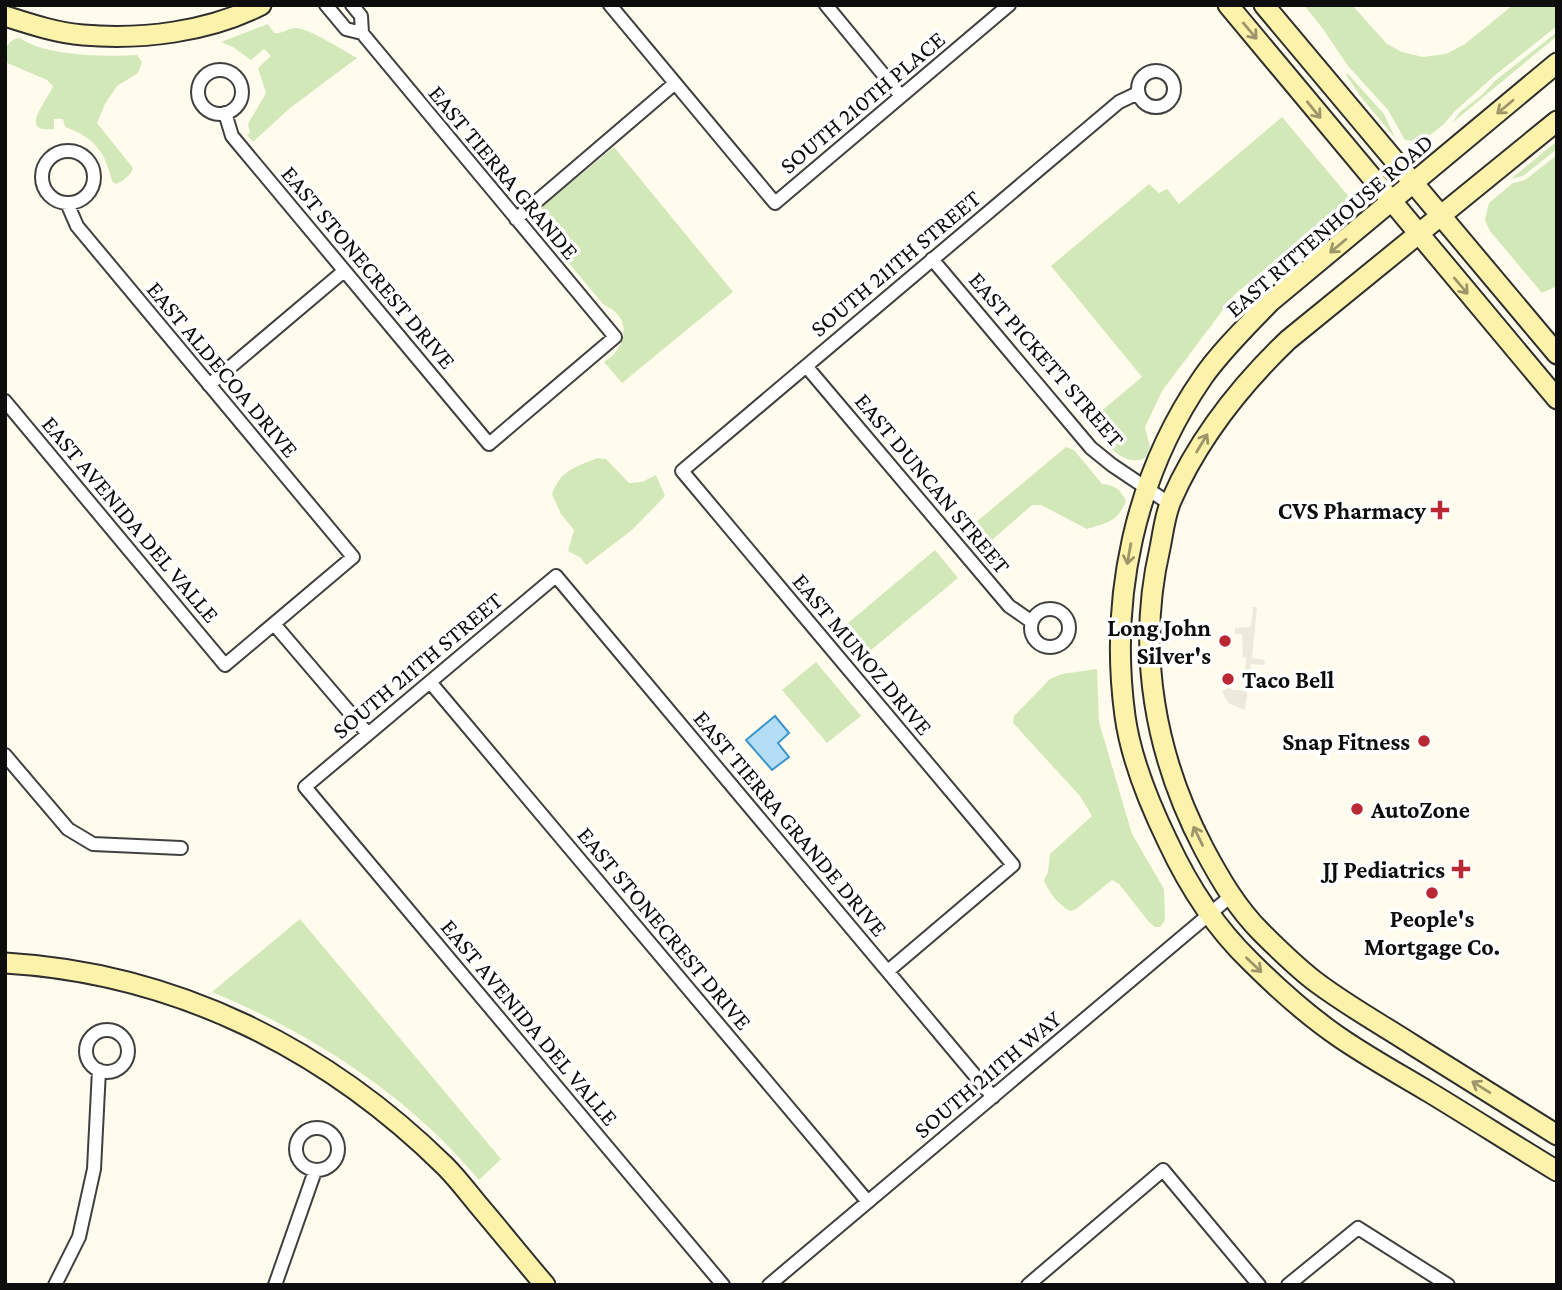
<svg xmlns="http://www.w3.org/2000/svg" width="1562" height="1290" font-family="'Crimson Pro',serif">
  <rect width="100%" height="100%" fill="#fffbed"/>
  <path fill="#d2e8b8" d="M1304,5H1352L1387,44L1402,52L1423,57L1446,54L1465,44L1513,5H1557V26L1494,76L1454,112L1444,124L1421,142L1405,140L1388,110L1348,66L1323,29Z
    M268,24L274,33C283,34 288,28 296,28C309,28 344,51 357,58L290,108L253,142L247,135L250,133L248,124L266,93L258,68L271,56L264,49L251,60L233,47L221,42Z
    M1557,32V36L1452,123L1460,112L1482,95L1496,80Z
    M20,38C43,56 108,57 137,55L142,62L138,73L117,86L105,104L97,123L133,168C132,174 122,182 116,184L112,181C105,152 95,138 65,127L63,119H54V129C16,134 49,99 53,86L47,80L5,62C5,50 6,40 20,38Z
    M1348,74L1384,114L1395,138L1361,97L1346,75Z
    M1282,117L1350,198L1234,295L1162,391L1145,427L1150,447L1145,458C1122,469 1102,438 1087,423L1142,377L1051,266L1149,184L1159,193L1167,189L1179,204Z
    M1557,141V149L1523,176L1511,179Z
    M614,147L733,292L622,383L604,362C622,352 633,325 613,310C610,308 607,307 603,304L539,227C537,218 539,213 544,205Z
    M1557,155V286L1542,293L1490,231L1485,220L1489,203L1513,183L1525,180Z
    M1066,447L1074,450L1102,484C1115,485 1120,489 1126,501C1118,522 1106,523 1087,529L1041,505H1032L985,546L969,528Z
    M598,458L606,459L629,483L642,482L656,475L665,496L632,530L586,565L581,558L568,551L574,530L561,514L552,494C561,470 575,467 598,458Z
    M935,550L958,578L859,660L836,633Z
    M816,662L861,716L827,743L782,690Z
    M1097,669L1099,722L1132,834L1164,889L1165,920L1160,927H1155L1149,922L1119,884L1112,880L1076,909L1070,911C1058,904 1049,893 1044,880L1048,872L1050,854L1092,816L1080,796L1013,723L1014,716L1050,679L1062,674Z
    M300,919L501,1159L479,1180C409,1096 313,1034 212,992Z"/>
  <path fill="#eee9dd" d="M1253,607H1257L1252,658L1264,660L1265,663L1264,665L1251,664L1245,710L1228,703L1222,691L1229,688L1233,690H1244L1246,658L1243,657L1242,634H1235V628L1251,627Z"/>
  <path fill="#b3def5" stroke="#3c95ca" stroke-width="2" d="M775,716L789,733L778,743L789,757L772,770L746,740Z"/>
  <g fill="none" stroke-linecap="round" stroke-linejoin="round">
    <defs>
      <path id="street" d="M326,5L346,29L362,33
        M610,5L775,203L1009,5
        M826,5L901,96
        M198 92a22 22 0 1 1 44 0a22 22 0 1 1-44 0Z
        M1138 89a18 18 0 1 1 36 0a18 18 0 1 1-36 0Z
        M225,113L232,136L489,444L615,337L362,33L361,16L352,5
        M42 177a26 26 0 1 1 52 0a26 26 0 1 1-52 0Z
        M516,219L674,84
        M932,259L1091,448L1112,465L1170,504
        M806,366L1009,606L1032,622
        M209,385L344,271
        M5,401L225,665L353,557L77,226L67,203
        M1031 628a19 19 0 1 1 38 0a19 19 0 1 1-38 0Z
        M274,624L368,734
        M430,682L868,1202
        M5,755L68,829L93,844L181,848
        M888,971L1013,865L682,471L1119,102L1138,93
        M86 1051a21 21 0 1 1 42 0a21 21 0 1 1-42 0Z
        M296 1149a21 21 0 1 1 42 0a21 21 0 1 1-42 0Z
        M55,1285L79,1237L94,1169L99,1070
        M275,1285L315,1171
        M723,1285L305,787L556,576L993,1097
        M769,1285L1231,896
        M1028,1285L1163,1170L1259,1285
        M1288,1285L1358,1228L1448,1285"/>
      <path id="secondary" d="M1228,5L1557,399
        M1264,5L1557,354
        M5,16C30,24 57,33 83,35C142,40 208,32 261,5
        M1557,63L1270,302C1247,326 1222,350 1203,377C1135,475 1109,598 1125,716C1131,760 1149,803 1168,842C1188,885 1216,928 1250,961C1277,988 1307,1015 1339,1037C1368,1057 1399,1074 1429,1092C1472,1118 1514,1145 1557,1171
        M1557,121L1288,340C1239,387 1198,439 1171,501C1165,515 1163,533 1160,548C1136,651 1155,756 1204,849C1220,879 1237,908 1261,932C1279,950 1299,970 1320,985C1350,1007 1382,1025 1413,1045C1461,1075 1509,1105 1557,1135
        M5,963C175,973 325,1048 445,1166C458,1179 469,1194 480,1207C502,1233 523,1259 545,1285"/>
    </defs>
    <use href="#street" stroke="#404040" stroke-width="16"/>
    <use href="#secondary" stroke="#2f2f2f" stroke-width="23"/>
    <use href="#street" stroke="#fff" stroke-width="12"/>
    <use href="#secondary" stroke="#fdf2aa" stroke-width="19"/>
  </g>
  <defs><path id="oneway-shaft" d="M-6 0H5M1.5-3L5.5 0L1.5 3" fill="none" stroke-width="1.6" stroke-linecap="round" stroke-linejoin="round" transform="scale(1.75)"/></defs>
  <g stroke="#9d966b">
    <use href="#oneway-shaft" transform="translate(1250 31) rotate(50)"/>
    <use href="#oneway-shaft" transform="translate(1505 107) rotate(140)"/>
    <use href="#oneway-shaft" transform="translate(1314 110) rotate(51)"/>
    <use href="#oneway-shaft" transform="translate(1338 246) rotate(140)"/>
    <use href="#oneway-shaft" transform="translate(1461 286) rotate(50)"/>
    <use href="#oneway-shaft" transform="translate(1202 443) rotate(-59)"/>
    <use href="#oneway-shaft" transform="translate(1129 554) rotate(100)"/>
    <use href="#oneway-shaft" transform="translate(1198 836) rotate(-116)"/>
    <use href="#oneway-shaft" transform="translate(1254 965) rotate(44)"/>
    <use href="#oneway-shaft" transform="translate(1481 1087) rotate(-148)"/>
  </g>
  <g fill="#ba2833" stroke="#fff" stroke-width="2.5">
    <path d="M1436.5 499.5h7v7h7v7h-7v7h-7v-7h-7v-7h7z"/>
    <circle cx="1225" cy="641" r="7"/>
    <circle cx="1228" cy="679" r="7"/>
    <circle cx="1424" cy="741" r="7"/>
    <circle cx="1357" cy="809" r="7"/>
    <path d="M1457.5 858.5h7v7h7v7h-7v7h-7v-7h-7v-7h7z"/>
    <circle cx="1432" cy="893" r="7"/>
  </g>
  <g text-anchor="middle" dominant-baseline="central" stroke-width="7" stroke-linejoin="round" paint-order="stroke">
    <g font-size="24" fill="#0d0d0d" stroke="#fff">
      <text transform="translate(862 102) rotate(-40)">SOUTH 210TH PLACE</text>
      <text transform="translate(504 172) rotate(50)">EAST TIERRA GRANDE</text>
      <text transform="translate(1329 225) rotate(-41)">EAST RITTENHOUSE ROAD</text>
      <text transform="translate(895 263) rotate(-40)">SOUTH 211TH STREET</text>
      <text transform="translate(369 267) rotate(50)">EAST STONECREST DRIVE</text>
      <text transform="translate(1047 359) rotate(49)">EAST PICKETT STREET</text>
      <text transform="translate(223 369) rotate(50)">EAST ALDECOA DRIVE</text>
      <text transform="translate(933 483) rotate(50)">EAST DUNCAN STREET</text>
      <text transform="translate(131 519) rotate(50)">EAST AVENIDA DEL VALLE</text>
      <text transform="translate(863 654) rotate(50)">EAST MUNOZ DRIVE</text>
      <text transform="translate(417 665) rotate(-40)">SOUTH 211TH STREET</text>
      <text transform="translate(791 823) rotate(50)">EAST TIERRA GRANDE DRIVE</text>
      <text transform="translate(665 928) rotate(50)">EAST STONECREST DRIVE</text>
      <text transform="translate(530 1022) rotate(50)">EAST AVENIDA DEL VALLE</text>
      <text transform="translate(987 1074) rotate(-40)">SOUTH 211TH WAY</text>
    </g>
    <g font-size="24" font-weight="bold" fill="#0d0d0d" stroke="#fff" text-anchor="end">
      <text x="1426" y="510">CVS Pharmacy</text>
      <text x="1211" y="627">Long John<tspan x="1211" dy="28">Silver's</tspan></text>
      <text x="1242" y="679" text-anchor="start">Taco Bell</text>
      <text x="1410" y="741">Snap Fitness</text>
      <text x="1371" y="809" text-anchor="start">AutoZone</text>
      <text x="1445" y="869">JJ Pediatrics</text>
      <text x="1432" y="918" text-anchor="middle">People's<tspan x="1432" dy="28">Mortgage Co.</tspan></text>
    </g>
  </g>
  <rect width="1562" height="1290" fill="none" stroke="#0d0d0d" stroke-width="14"/>
</svg>
